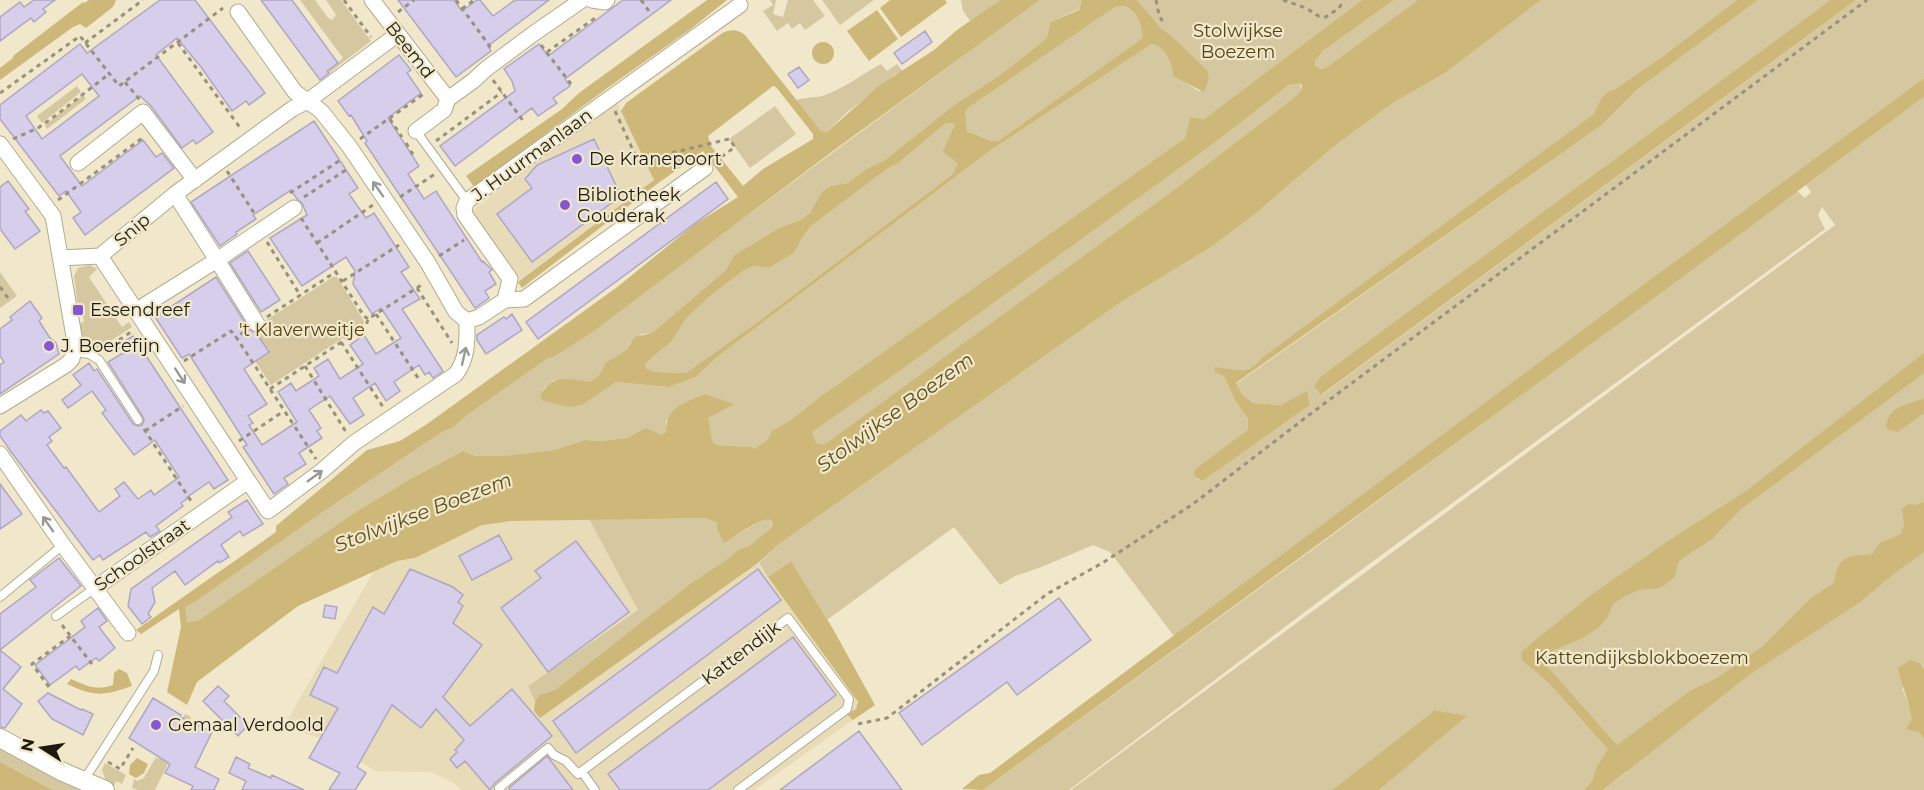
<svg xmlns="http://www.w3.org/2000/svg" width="1924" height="790" font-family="Montserrat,sans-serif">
  <rect width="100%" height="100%" fill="#f1e8cb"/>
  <path fill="#e7dbb8" d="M616,100L654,180L520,280L470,212Z
    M589,519L638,610L528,686L535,702L534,711L540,718L758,563L864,712L754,790H461L454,783L430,772L376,771L320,738L283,727L374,571L397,561L415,558L482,525L493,522Z"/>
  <path fill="#d5c8a1" d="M300,0H315L328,18L332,20L336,15L326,0H341L371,41L329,73L328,71L343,58Z
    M770,0H776L773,14L783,17L788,0H813L825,16L805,30L800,23L792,29L788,23L777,31L763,11L773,5Z
    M822,0H874L840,25Z
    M961,0H1000L970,21L963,11Z
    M1040,0H1082L1079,9L1050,22L1047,38L1000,75L954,105L885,160L866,169L849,183L829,186L810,213L800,220L779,228L734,255L726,270L652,333L642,334L630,343L626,350L605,363L600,374L590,382L554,380L544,388L541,396L584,404L616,382L669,387L696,377L717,357L991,150L1152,44C1167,47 1172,65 1175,77L1199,91H1204L1207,70L1173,37L1161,28L1137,0H1362L1204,119L1190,117L1185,138L817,399L792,419L772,431L767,440L755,450L751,447L717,445L712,441L666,420V432L661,435L646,429L627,438L600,441L585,440L554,450L505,456H475L463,451L412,478L354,513L199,620L187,624L184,607L195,602L317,516L442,432L452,428L470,413L547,359L555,356C718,239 878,118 1040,0Z
    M1394,0H1418L1327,67L1321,69L1315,66V61L1323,51Z
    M1541,0H1737L1666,54L1615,89C1602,92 1599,103 1595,114L1261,358C1249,378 1231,367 1214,367L1215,372L1224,377L1236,402L1248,419V431L1195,469L1196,479L1203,481L1310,405L1307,392L1281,405L1253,403L1242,396L1236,384L1602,125L1638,89L1758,0H1830L1321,376L1314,386L1322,395L1856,0H1924V78L1621,301L1174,636L1110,552L1093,545L1044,566L1015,576L1000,585L954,527L827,620L791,561L768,577L759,563L779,544L1121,302L1211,247L1254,215L1333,147L1393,103L1445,73Z
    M1125,6C1138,12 1142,25 1144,38L998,141C986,142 979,133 967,132L964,113L968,108L1115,7Z
    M881,64L887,71L897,64L903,72L896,74L845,114L827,132L821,131L796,100C806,97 816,98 825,95C845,88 862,74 881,64Z
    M1299,82L1302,89L1296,96L1171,192L824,446L816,443L811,432L904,368L1217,141L1289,85Z
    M77,86L81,92L42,123L37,116Z
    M83,95L86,99L47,129L45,125Z
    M1924,97V668L1920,663L1902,688L1912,714L1911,721L1924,739V790H1603L1628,771L1596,768L1592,781L1584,790H1379L1466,716L1435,710L1332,790H1071L1835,225L1822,207L1818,215L1825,229L1338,587L1069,790H983L1324,541L1797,191L1805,198L1811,192L1806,185Z
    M775,106L796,134L750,168L729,139Z
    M946,123L955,124L953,129L954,158L959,163L953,174L759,321L686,373L655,372L647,369L645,366L648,361L671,342L686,319L710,296L743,271L754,266L769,268L794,253L802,238L811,226L887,169L897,164Z
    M90,265L97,269L89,277L122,327L129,322L132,327L97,350L84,349L80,323L84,322L83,315H79L74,276L78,268Z
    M0,272L17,296L0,308Z
    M333,277H337L364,321L363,325L271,385L241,340L242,336Z
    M705,518L717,523L724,542L759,522L768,519L773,523L772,527L749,546L739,549L729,558L691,583L555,690L539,695L535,702L528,686L638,610L589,519Z
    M185,714L191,717L155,790H138L132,788L134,779L137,781L144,778L156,757L158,759Z
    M0,746L86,790H53L0,762Z
    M105,763L126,775L122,784L116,781L114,786L107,784L102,770Z"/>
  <path fill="#cdb779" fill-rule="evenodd" d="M89,0H116L113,7L86,28L80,24L73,27L0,80V68L13,58V56L83,2L84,3Z
    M707,0H727L692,28L606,89L474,187L466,176L562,109L579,93Z
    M890,0H945L947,3L901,37L880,8Z
    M1000,0H1040L833,151L591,333L555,356L547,359L470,413L452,428L442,432L317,516L195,602L185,607L187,623L199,620L354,513L412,478L463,451L475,456H504L554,450L585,440L600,441L627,438L646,428L661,435L666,432C666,407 685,403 705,394L734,404L708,418L712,441L717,445L751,447L755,449L767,440L772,431L792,419L817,399L1185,138L1190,117L1204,119L1362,0H1394L1323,51L1315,61V66L1321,69L1327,67L1418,0H1541L1445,73L1393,103L1333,147L1254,215L1211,247L1121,302L779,544L758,563L540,718L534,711L535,702L539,695L555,690L691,583L729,558L739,549L749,546L772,527L773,523C772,522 771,520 770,520C761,517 733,538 724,543L717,529V523L705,518L512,521L482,525L415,558L397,561L298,606L197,682L187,705L167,692L181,627L179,609L141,634L136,630L276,532V526L367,450L400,441L427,424L616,288L695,224L738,197L703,151L657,184L522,288L518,282L654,180L621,111L626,103L721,34C730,29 737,29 745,35L821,131L827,132L880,85L934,50L957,30ZM1299,83L1302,85V89L1296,96L1171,192L824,445L816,443L812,432L904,368L1217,141L1289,85ZM773,86L776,87L813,134V139L763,169L743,186L711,146L708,136Z
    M1082,0H1137L1161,28L1173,37L1207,70L1209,78L1204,92L1174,77C1172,65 1167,47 1152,44L991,150L717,357L696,377L669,387L616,382L584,404L570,407L543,401L540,396C553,372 569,380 590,382L600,374L605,363L626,350L635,337L652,333L726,270L734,255L779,228L800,220L810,213L822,192L830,186L848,183L866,169L885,160L954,105L1000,75L1047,38L1050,22L1079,10ZM1125,6C1138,12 1142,25 1143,38L998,141C986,142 978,133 967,132L965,113L968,108L1115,7ZM946,123L955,124L943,152L958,163L953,174L759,321L686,373L655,372L647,369L645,366L648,361L671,342L686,319L710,296L743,271L754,266L769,268L794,253L802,238L811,226L887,169L897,164Z
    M1737,0H1758L1638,89L1602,125L1236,383L1242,395L1253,403L1281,405L1307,391L1310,405L1203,481L1196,478L1194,474L1195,469L1248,430V419L1236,402L1224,377L1215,372L1214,367C1231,367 1249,378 1261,358L1594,114C1599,103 1602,92 1615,89L1666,54Z
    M1830,0H1856L1321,395L1314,386L1321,376Z
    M877,10L898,39L869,61L847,31Z
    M812 53a11 11 0 1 1 22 0a11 11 0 1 1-22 0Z
    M1924,78V97L1692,270L983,790L962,789L979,775L990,773L1621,301Z
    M1924,353V373L1740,510L1712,539L1683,558L1678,563L1675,577L1666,584L1659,588L1639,590L1627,595L1613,604L1607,618L1599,627L1583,638L1552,651L1543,658L1544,663L1617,745L1690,691L1717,678L1763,646L1811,598L1834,583C1839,554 1847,557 1872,554L1880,543L1901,534L1904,526L1902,509L1908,504L1916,505L1924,502V552L1896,572L1860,602L1749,675L1603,790H1584L1592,781L1596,768L1608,749L1549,683L1522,660L1521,652L1591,595L1671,539L1746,491Z
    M1924,398V413L1898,432L1889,430L1886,427C1889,404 1907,406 1924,398Z
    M791,561L833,629L875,705L853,720L847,714L856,709L858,702L768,577Z
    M1910,660L1920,663L1924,669V739L1919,732L1906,729C1907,726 1910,724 1911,721C1914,714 1899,679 1898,668Z
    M119,669L127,673L132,686C103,696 95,697 67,684L71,679C87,686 96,691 113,685L114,673Z
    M1435,710L1467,716L1379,790H1332Z
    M137,758L148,764L144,773L136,778L129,774L130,765Z
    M0,762L53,790H0Z"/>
  <path fill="#d6ceea" stroke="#aea7c2" stroke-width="1.5" fill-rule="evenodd" d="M34,0H55L43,9L46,12L34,22L31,18L0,41V17L20,2L24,7Z
    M160,0H195L265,93L249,105L246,101L232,111L201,67L177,38L156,55L213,132L196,144L193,140L182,148L151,106L140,96L60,156L82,186L143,140L156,157L162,153L174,168L85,235L73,218L81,212L66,191L59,196L0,119V105L80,44L87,53ZM82,74L99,96L42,139L26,116Z
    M261,0H292L338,63L327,71L329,73L320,80Z
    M398,0H454L462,11L477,0H480L493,16L515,0H549L488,46L491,51L456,77Z
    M623,0H671L565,79L570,86L553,98L557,103L538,116L532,108L455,166L440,146L515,91L512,81L504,69L539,44L548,56Z
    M925,31L932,42L902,64L894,53Z
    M399,55L411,70L407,73L421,93L388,118L419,166L408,174L424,199L436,191L482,262L483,261L492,270L489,272L496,284L485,291L489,298L475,308L365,143L367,141L351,115L349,116L338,101Z
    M799,67L809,80L798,88L788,74Z
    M314,121L358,188L349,194L366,218L374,213L409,267L401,272L420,299L402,309L443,371L433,378L429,372L425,375L419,365L394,382L400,391L386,401L375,383L353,398L364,415L350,424L330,396L309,410L321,428L317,431L322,438L299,453L306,464L284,478L288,484L274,494L243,447L247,445L189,354L182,358L155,317L216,277L249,329L257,334L269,352L244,369L267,404L248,416L253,423L249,425L262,445L297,422L278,392L291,383L296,391L319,376L314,368L328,359L340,379L363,364L350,345L364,335L376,354L401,338L381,308L372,314L353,284L355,271L346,257L302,286L270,238L307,215L302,203L297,199L291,190L253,215L256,219L236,232L237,234L220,246L191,202Z
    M594,139L621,196L532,262L497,214L532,188L525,179L537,165Z
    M8,181L29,209L25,211L40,231L15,249L0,229V187Z
    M716,182L728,199L538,339L526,322Z
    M248,251L280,300L261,312L230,263Z
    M30,301L42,318L39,321L50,338L56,343L59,354L0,394V365L4,362L0,356V329L12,320L10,317Z
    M512,314L522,330L486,354L477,340V335L504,317L506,319Z
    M133,336L228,480L214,489L209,482L186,498L187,499L181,503L183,506L156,526L160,531L150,537L146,532L103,560L100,555L93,560L12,453L0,436V431L21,415L26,421L41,410L44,413L48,411L61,428L49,437L52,441L47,445L64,468L66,467L99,512L120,496L115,489L124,482L138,499L151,490L154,495L179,477L155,440L134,455L102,413L106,410L92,391L68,408L62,400L81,385L73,375L89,363L94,371L97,369L133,424L138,426L142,425L144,420L143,417L108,362L123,353L118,345Z
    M0,484L22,514L0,529Z
    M247,500L263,524L243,536L240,531L221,545L229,557L219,563L218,561L185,585L175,571L152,588L155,602L148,614L151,617L142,624L128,606L131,589L232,517L228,512Z
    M499,535L512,559L472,580L459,556Z
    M576,541L629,612L548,672L501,608L541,578L535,571Z
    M59,558L81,586L0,650L21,667L3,689L22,704L5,728L0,727V614L36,587L30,580Z
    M410,569L453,587L463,595L458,602L463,606L453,623L482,645L443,697L470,726L512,689L552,736L495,783L490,790L465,761L457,768L450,759L457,752L455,750L464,740L436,709L421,728L392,705L357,767L366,773L355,790H329L340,773L309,758L338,708L310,695L324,667L337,673L373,607L384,614Z
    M758,569L781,600L576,753L553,721Z
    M1059,598L1091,640L1017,695L1007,682L922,745L899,713Z
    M325,605L337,607L335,619L323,617Z
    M98,608L107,621L99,627L115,648L99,661L96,658L79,670L76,666L50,685L35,665L85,627L81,621Z
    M793,637L836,695L708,790H620L608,774Z
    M218,686L229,696L224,701L248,725L238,736L203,701Z
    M48,693L81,710L82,709L93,714L83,735L52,719L38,701Z
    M153,698L181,715L180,717L212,732L195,767L219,779L214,790H191L193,786L165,773L170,764L129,738Z
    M859,731L902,790H780Z
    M547,756L573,790H510L509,788Z
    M236,757L250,764L248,768L271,778L272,775L304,790H242L246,781L229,773Z"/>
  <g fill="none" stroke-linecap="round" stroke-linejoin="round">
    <defs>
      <path id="service" d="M416,131L467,201
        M74,352L89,354L99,360L138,420
        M0,597L63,545
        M56,616L95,588
        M582,772L595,790
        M84,780L154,671L158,655
        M500,790L499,788L548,748L554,755L566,761L578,774L788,618L849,699L847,709L738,790"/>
      <path id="minor" d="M372,0L448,99
        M592,0L605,2L607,0
        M416,131L444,110L448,99L473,81L486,69L533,34L582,0
        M0,144L53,216L75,342L72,359L66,365L0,406
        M78,163L143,112L195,180
        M100,256L268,511L323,470L354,443L456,374C468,357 467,341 467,321L456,312L428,263L349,146L321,111L295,92L238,12
        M60,258L100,256L175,194L292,109L309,100L398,34
        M505,300L510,279L465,215L464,208L467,201L740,5
        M505,300L524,299L705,168
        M137,310L217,260L175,194
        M467,321L479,317L505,300
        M257,324L217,260L294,208
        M0,454L63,545L128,633
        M95,588L248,481"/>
      <path id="tertiary" d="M0,738L63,772L105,790"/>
    </defs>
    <use href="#service" stroke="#b3aa8f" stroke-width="10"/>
    <use href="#minor" stroke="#b3aa8f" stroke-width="17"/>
    <use href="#tertiary" stroke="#b3aa8f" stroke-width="20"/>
    <path stroke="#98917c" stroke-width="3" stroke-dasharray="4.5 4.5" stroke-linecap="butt" d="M344,0L371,37
      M456,0L491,48
      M641,0L651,14
      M1156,0L1159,15L1164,24
      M1283,0L1306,8L1320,17H1326L1339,8L1344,0
      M462,9L474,0
      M398,12L414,0
      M85,43L143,0
      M178,43L241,129
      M541,45L571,84
      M547,52L598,16
      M493,80L524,122
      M125,82L140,100
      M0,93L80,36L119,86L223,8
      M615,111L638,161L729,139L735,147L717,160
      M390,119L402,137
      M13,139L38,128L55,116L109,74
      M360,139L425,93
      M436,141L502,92
      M406,143L415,158
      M227,171L256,216
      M290,193L342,159
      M304,197L349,168
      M400,197L435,174
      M58,200L145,136
      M301,218L364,316L368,319
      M267,242L300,295
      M317,243L373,205
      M439,256L464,240
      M343,281L399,245
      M0,287L8,298
      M417,288L452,343
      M376,314L420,381
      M267,317L337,271
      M244,332L236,337L316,459
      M341,342L383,407
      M104,350L134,330
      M184,361L231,331L236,337
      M305,366L346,432
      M270,389L366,326L368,319L423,284
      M144,429L193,504
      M145,431L183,406
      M239,441L284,411
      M62,625L92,664
      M49,687L32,664L70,636
      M858,724L887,718L1047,594L1104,562L1193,504L1313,412L1867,0
      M108,762L120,769L133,748"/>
    <use href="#service" stroke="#fff" stroke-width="8"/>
    <use href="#minor" stroke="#fff" stroke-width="15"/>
    <use href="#tertiary" stroke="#fff" stroke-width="18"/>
  </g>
  <defs><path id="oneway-shaft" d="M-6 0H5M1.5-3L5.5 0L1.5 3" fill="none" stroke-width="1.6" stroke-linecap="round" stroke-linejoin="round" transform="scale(1.5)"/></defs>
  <g stroke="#999893">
    <use href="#oneway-shaft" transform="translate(378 189) rotate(-125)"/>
    <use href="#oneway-shaft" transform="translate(464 356) rotate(-77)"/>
    <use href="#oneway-shaft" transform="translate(180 376) rotate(57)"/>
    <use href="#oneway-shaft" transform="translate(315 476) rotate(-36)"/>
    <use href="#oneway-shaft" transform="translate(48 524) rotate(-125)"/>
  </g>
  <g fill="#8558d1" stroke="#f1e8cb" stroke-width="2">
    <circle cx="577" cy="159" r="6"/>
    <circle cx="565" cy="205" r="6"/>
    <rect x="72" y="304" width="12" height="12" rx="3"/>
    <circle cx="49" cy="346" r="6"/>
    <circle cx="156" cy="725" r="6"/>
  </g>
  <g text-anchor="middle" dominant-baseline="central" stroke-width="4.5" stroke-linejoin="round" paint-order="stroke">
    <g font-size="18" fill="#534412" stroke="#f1e8cb">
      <text x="1238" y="31">Stolwijkse<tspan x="1238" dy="21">Boezem</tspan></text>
      <text x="302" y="330">'t Klaverweitje</text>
      <text x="1642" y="658">Kattendijksblokboezem</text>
    </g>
    <g font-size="18" fill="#1d190f" stroke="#f1e8cb">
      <text transform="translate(410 50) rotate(52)">Beemd</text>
      <text transform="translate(532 155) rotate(-36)">J. Huurmanlaan</text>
      <text transform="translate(132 230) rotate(-40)">Snip</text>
      <text transform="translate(142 555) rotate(-35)">Schoolstraat</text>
      <text transform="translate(741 653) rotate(-37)">Kattendijk</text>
    </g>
    <g font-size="18" fill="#1d190f" stroke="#f1e8cb" text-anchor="start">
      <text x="589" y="159">De Kranepoort</text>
      <text x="577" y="195">Bibliotheek<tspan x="577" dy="21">Gouderak</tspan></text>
      <text x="90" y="310">Essendreef</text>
      <text x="61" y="346">J. Boerefijn</text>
      <text x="168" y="725">Gemaal Verdoold</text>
    </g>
    <g font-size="20" font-style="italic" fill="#5d4e1e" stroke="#f1e8cb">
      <text transform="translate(895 412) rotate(-36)">Stolwijkse Boezem</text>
      <text transform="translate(423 512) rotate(-21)">Stolwijkse Boezem</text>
    </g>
  </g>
  <g transform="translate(42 748) rotate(282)" stroke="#f1e8cb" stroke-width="4.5" paint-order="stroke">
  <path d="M0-4.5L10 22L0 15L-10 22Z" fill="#1d190f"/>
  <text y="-9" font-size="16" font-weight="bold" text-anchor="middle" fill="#1d190f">N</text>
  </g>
</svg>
